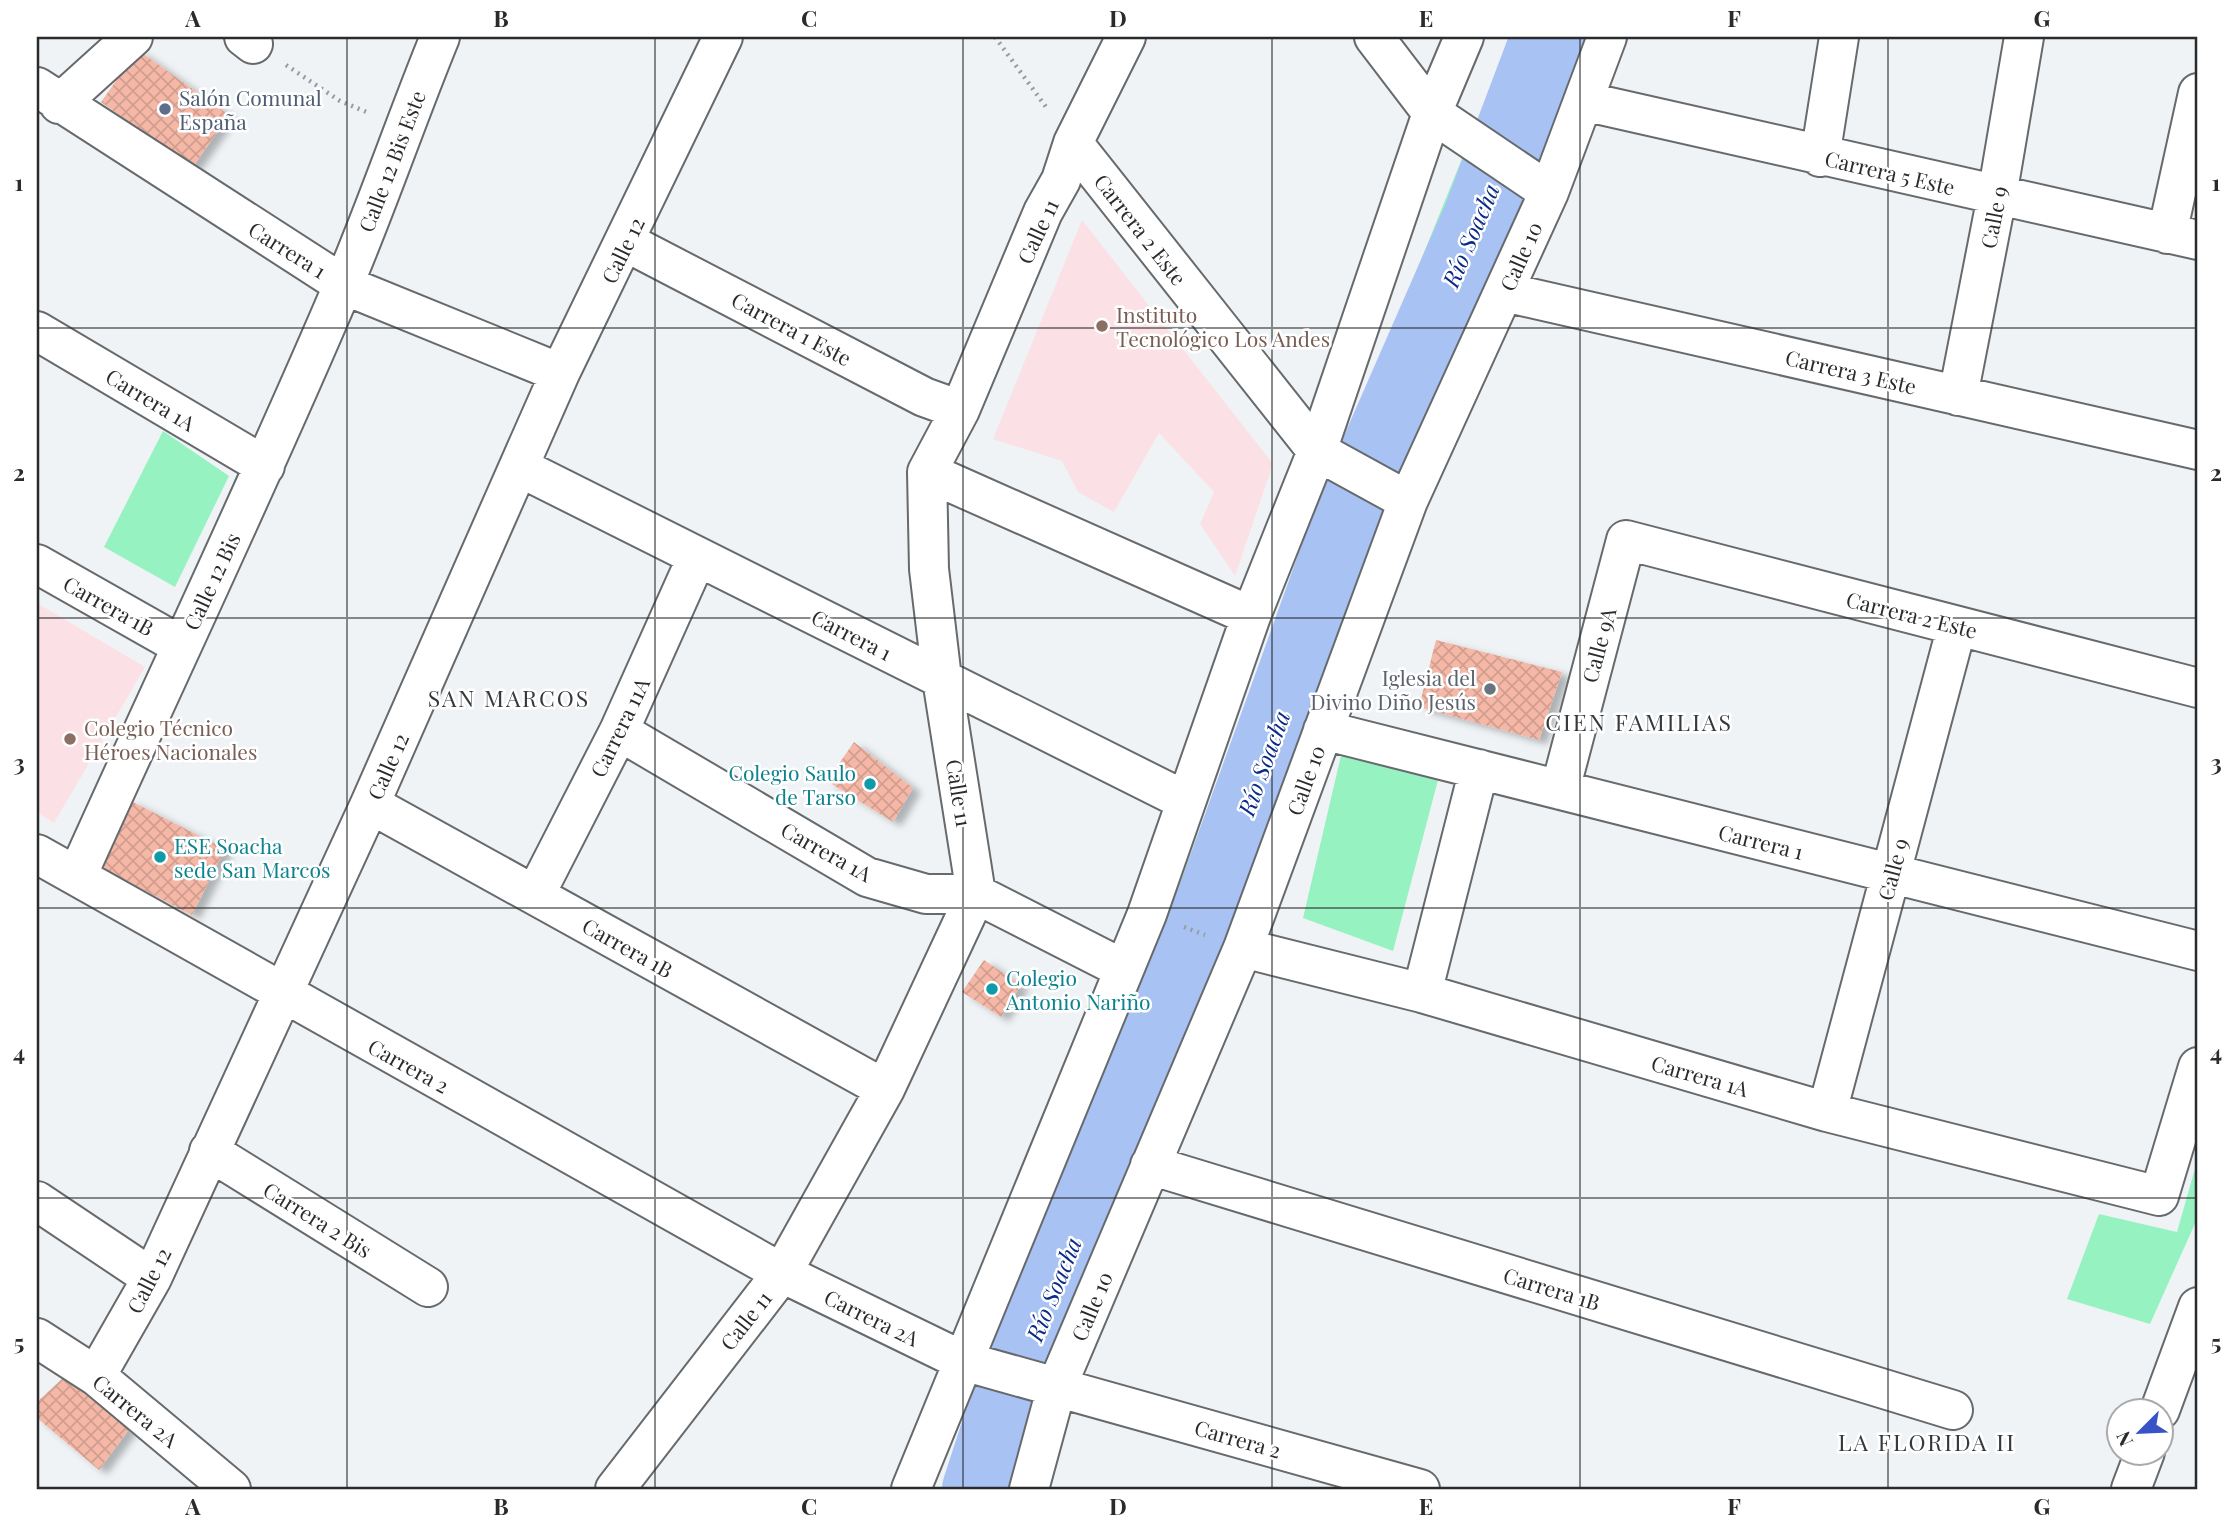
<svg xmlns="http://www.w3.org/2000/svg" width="2235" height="1526" font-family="'Playfair Display',serif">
  <defs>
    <pattern id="building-cross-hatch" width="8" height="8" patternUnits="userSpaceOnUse" patternTransform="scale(1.75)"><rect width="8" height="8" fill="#f5b7a6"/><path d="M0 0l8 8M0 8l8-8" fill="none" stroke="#d29e8f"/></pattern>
    <filter id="shadow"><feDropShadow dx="8" dy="4.5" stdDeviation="3.5" flood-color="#0004"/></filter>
  </defs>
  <rect width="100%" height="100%" fill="#eff3f6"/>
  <path fill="#fbe1e5" d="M1082,220L1273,464L1235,576L1200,524L1214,492L1159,433L1114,512L1078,492L1062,461L993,439Z
    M37,603L145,667L54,823L37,812Z"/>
  <path fill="#97f2c2" d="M1511,37H1583L1532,174L1225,942L1040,1382L1010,1489H943L987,1369L1165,921L1339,463Z
    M163,431L229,476L175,587L104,547Z
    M1343,747L1438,780L1393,951L1303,918Z
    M2198,1158V1217L2150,1324L2067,1299L2099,1214L2177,1232Z"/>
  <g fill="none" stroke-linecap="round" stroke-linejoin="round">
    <path stroke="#a9c2f4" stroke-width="74" d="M979,1489L1007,1403L1215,896L1361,489L1480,217L1548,37"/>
  </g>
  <path fill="url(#building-cross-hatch)" filter="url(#shadow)" d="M138,50L229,115L192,168L101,102Z
    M1436,640L1562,672L1539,740L1419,707Z
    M854,742L913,788L893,822L827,781Z
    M129,800L225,849L192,915L96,865Z
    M984,960L1021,985L1001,1017L962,992Z
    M63,1378L130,1428L99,1470L37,1418V1402Z"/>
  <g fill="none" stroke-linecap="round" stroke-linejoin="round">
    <defs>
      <path id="minor" d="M244,37L253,44
        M1374,37L1432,113L1549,192
        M37,87L344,285L560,373
        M1583,101L2198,240
        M59,104L133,37
        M1073,143L1317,451L1408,501
        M1820,157L1839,37
        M2167,234L2198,93
        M626,242L924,397L960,410
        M1504,292L2198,450
        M37,331L265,466
        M1958,396L1997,196L2024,37
        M519,467L1186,801
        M927,472L1251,616
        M37,564L180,645
        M1323,730L2198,951
        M619,731L867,877L926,894H976L1123,969
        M1560,790L1626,540L2198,688
        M370,804L885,1089
        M37,854L782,1273L963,1361L1420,1489
        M77,876C165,680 258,486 342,288C377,206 406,120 440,37
        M535,895L619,731L697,557
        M1243,948L1422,993L1827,1112L2159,1196L2198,1067
        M1422,993L1479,769
        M1827,1112L1957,626
        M209,1151L428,1287
        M1150,1165L1953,1410
        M37,1201L152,1278
        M37,1338L96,1376L231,1489
        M96,1376L152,1278L370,804L560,373L723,37
        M2160,1410L2198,1307
        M615,1489L782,1273L885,1089L976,894L942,679L929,569L927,472L960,410L1043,212L1061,180L1073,143L1126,37
        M911,1489L1147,914L1251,616L1317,451L1432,113L1464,37
        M1029,1489L1057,1386L1243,948L1408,501L1549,192L1607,37
        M2131,1489L2145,1452"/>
    </defs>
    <use href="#minor" stroke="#676a6c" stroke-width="42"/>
    <path stroke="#999c9e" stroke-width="4.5" stroke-dasharray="2 5" stroke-linecap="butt" d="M995,37L1046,107
      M286,65L340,101L369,113
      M1184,927L1205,935"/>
    <use href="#minor" stroke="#fff" stroke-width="38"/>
  </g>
  <path fill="none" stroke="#2a2b2c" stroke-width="2" stroke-opacity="0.55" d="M347,37V1489M655,37V1489M963,37V1489M1272,37V1489M1580,37V1489M1888,37V1489M37,328H2198M37,618H2198M37,908H2198M37,1198H2198"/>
  <circle fill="#5c6f8a" stroke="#fff" stroke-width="2.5" cx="165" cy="109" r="7"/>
  <g fill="#8d6e63" stroke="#fff" stroke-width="2.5">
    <circle cx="1102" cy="326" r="7"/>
    <circle cx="70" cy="739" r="7"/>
  </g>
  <circle fill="#6b7280" stroke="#fff" stroke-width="2.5" cx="1490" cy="689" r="7"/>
  <g fill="#0f9aa8" stroke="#fff" stroke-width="2.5">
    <circle cx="870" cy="784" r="7"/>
    <circle cx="160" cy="857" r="7"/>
    <circle cx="992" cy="989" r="7"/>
  </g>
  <g text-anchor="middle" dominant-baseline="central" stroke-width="5" stroke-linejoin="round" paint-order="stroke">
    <g font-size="21" fill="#4e5e75" stroke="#fff" text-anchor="start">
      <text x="179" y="97">Salón Comunal<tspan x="179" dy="24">España</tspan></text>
    </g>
    <g font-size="21" fill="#2a2b2c" stroke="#fff">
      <text transform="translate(391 161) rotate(-69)">Calle 12 Bis Este</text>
      <text transform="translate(1890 172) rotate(13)">Carrera 5 Este</text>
      <text transform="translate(1993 217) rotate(-79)">Calle 9</text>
      <text transform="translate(1141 229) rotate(52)">Carrera 2 Este</text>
      <text transform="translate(1037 231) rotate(-65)">Calle 11</text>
      <text transform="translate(288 249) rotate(32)">Carrera 1</text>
      <text transform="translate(622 250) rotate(-64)">Calle 12</text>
      <text transform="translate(1520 256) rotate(-66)">Calle 10</text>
      <text transform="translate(792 328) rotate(28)">Carrera 1 Este</text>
      <text transform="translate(1851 371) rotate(13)">Carrera 3 Este</text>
      <text transform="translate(151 399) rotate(31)">Carrera 1A</text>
      <text transform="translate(211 581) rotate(-65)">Calle 12 Bis</text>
      <text transform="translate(109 605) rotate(29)">Carrera 1B</text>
      <text transform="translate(1912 614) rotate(14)">Carrera 2 Este</text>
      <text transform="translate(852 634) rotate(27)">Carrera 1</text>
      <text transform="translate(1598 645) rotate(-75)">Calle 9A</text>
      <text transform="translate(619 727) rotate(-64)">Carrera 11A</text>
      <text transform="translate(387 766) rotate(-66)">Calle 12</text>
      <text transform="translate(1305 780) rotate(-70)">Calle 10</text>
      <text transform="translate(960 793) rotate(81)">Calle 11</text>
      <text transform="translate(1761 841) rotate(14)">Carrera 1</text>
      <text transform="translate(827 851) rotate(29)">Carrera 1A</text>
      <text transform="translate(1892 869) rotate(-75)">Calle 9</text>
      <text transform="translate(628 947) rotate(29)">Carrera 1B</text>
      <text transform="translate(409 1065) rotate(29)">Carrera 2</text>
      <text transform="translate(1700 1075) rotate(16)">Carrera 1A</text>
      <text transform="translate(318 1219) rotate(32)">Carrera 2 Bis</text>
      <text transform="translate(148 1280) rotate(-63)">Calle 12</text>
      <text transform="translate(1552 1288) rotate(17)">Carrera 1B</text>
      <text transform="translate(1091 1306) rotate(-67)">Calle 10</text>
      <text transform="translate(872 1317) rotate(26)">Carrera 2A</text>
      <text transform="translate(745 1320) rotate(-52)">Calle 11</text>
      <text transform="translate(136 1410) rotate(39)">Carrera 2A</text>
      <text transform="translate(1238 1438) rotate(16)">Carrera 2</text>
    </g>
    <g font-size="21" fill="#785e54" stroke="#fff" text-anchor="start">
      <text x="1116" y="314">Instituto<tspan x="1116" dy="24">Tecnológico Los Andes</tspan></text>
      <text x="84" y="727">Colegio Técnico<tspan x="84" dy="24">Héroes Nacionales</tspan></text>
    </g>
    <g font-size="21" fill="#5b616d" stroke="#fff" text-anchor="end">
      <text x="1476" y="677">Iglesia del<tspan x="1476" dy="24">Divino Diño Jesús</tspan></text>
    </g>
    <g font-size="21" fill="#0d838f" stroke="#fff" text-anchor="start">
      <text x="856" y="772" text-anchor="end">Colegio Saulo<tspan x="856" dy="24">de Tarso</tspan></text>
      <text x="174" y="845">ESE Soacha<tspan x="174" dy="24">sede San Marcos</tspan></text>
      <text x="1006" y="977">Colegio<tspan x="1006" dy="24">Antonio Nariño</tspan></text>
    </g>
    <g font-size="23" font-style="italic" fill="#0a2c87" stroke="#fff">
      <text transform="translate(1470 235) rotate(-67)">Río Soacha</text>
      <text transform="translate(1263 763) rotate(-70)">Río Soacha</text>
      <text transform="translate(1053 1289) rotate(-68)">Río Soacha</text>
    </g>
    <g font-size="23" letter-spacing="2" fill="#36393b" stroke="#fff">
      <text x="509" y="697">SAN MARCOS</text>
      <text x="1639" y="721">CIEN FAMILIAS</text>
      <text x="1927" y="1441">LA FLORIDA II</text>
    </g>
  </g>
  <rect width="2235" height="1526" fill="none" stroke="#ffffff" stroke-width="77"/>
  <g transform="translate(2140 1432) rotate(246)"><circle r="33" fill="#ffffff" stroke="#aaaaab" stroke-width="2"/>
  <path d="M0-5L12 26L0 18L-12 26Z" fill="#3853c5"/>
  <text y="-10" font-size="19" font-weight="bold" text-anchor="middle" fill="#2a2b2c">N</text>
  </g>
  <rect x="38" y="38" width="2158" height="1450" fill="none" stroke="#2a2b2c" stroke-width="2.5"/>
  <g font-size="23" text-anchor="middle" font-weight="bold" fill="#2a2b2c">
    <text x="193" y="27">A</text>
    <text x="501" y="27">B</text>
    <text x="809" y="27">C</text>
    <text x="1118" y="27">D</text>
    <text x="1426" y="27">E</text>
    <text x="1734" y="27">F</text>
    <text x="2042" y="27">G</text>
    <text x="19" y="191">1</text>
    <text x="2216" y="191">1</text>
    <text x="19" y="481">2</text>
    <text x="2216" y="481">2</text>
    <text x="19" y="771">3</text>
    <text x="2216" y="771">3</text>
    <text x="19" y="1061">4</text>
    <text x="2216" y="1061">4</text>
    <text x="19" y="1351">5</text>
    <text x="2216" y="1351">5</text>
    <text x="193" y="1515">A</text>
    <text x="501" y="1515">B</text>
    <text x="809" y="1515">C</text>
    <text x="1118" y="1515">D</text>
    <text x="1426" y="1515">E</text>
    <text x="1734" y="1515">F</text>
    <text x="2042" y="1515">G</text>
  </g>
</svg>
